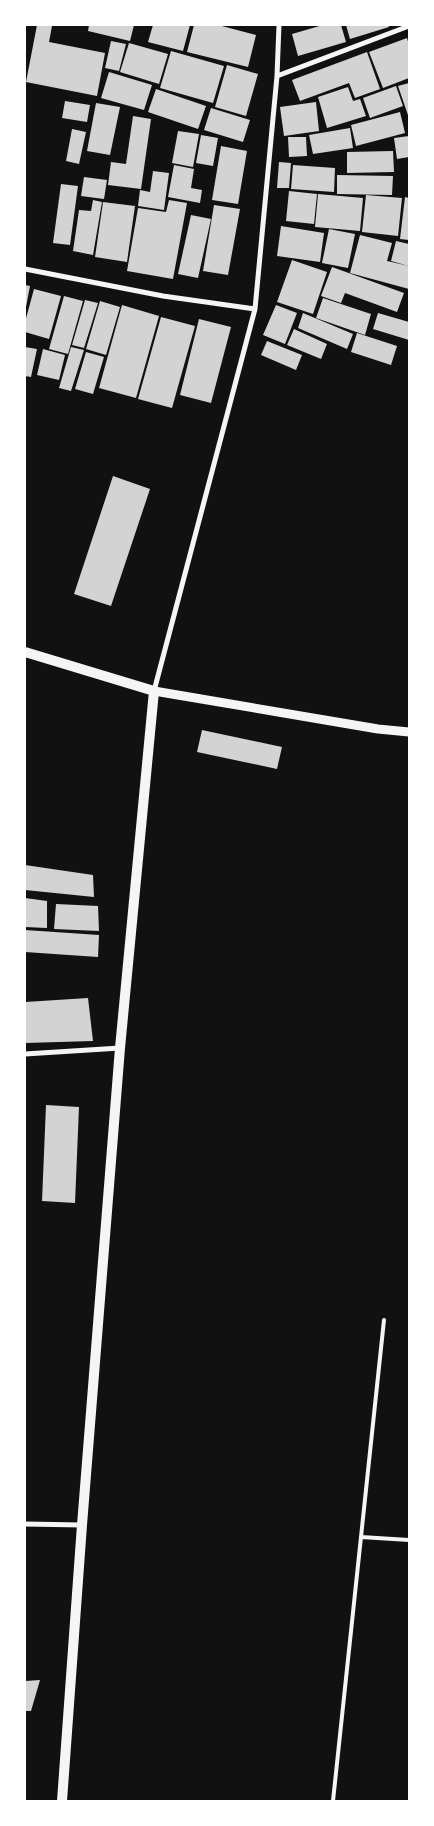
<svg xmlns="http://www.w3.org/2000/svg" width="434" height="1826" font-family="'Nunito Sans',sans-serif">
  <rect width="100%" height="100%" fill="#111"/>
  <path fill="#d3d3d3" d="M37,25L52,26L49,42L105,53L97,96L26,82Z
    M89,25H134L130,41L88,31Z
    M153,25H190L183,51L148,42Z
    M194,25H218L256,35L248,67L187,52Z
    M323,25H341L346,42L298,56L292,34Z
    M346,25H388L389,27L350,39Z
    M407,38L409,45V78L383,88L369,52Z
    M111,41L126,44L119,71L105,68Z
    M129,43L168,54L159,84L120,72Z
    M171,51L224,66L213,103L160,88Z
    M367,52L380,89L355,98L349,83L300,101L292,80Z
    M227,65L258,74L246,116L215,107Z
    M109,72L152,85L144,110L101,98Z
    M409,83V118L398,86Z
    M396,86L403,106L370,118L363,98Z
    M348,87L353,101L360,99L366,116L327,128L318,97Z
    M156,89L206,106L198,129L148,112Z
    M65,101L90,105L87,122L62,118Z
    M316,102L319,131L284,136L280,107Z
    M96,103L120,107L110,155L87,151Z
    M211,108L250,120L243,142L204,130Z
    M400,112L405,133L356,146L351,125Z
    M133,116L151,119L141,189L108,185L111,162L126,164Z
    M350,128L353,148L313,154L309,135Z
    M72,129L86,132L79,164L66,161Z
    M178,131L199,134L193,167L172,163Z
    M201,135L218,138L213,166L196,163Z
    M409,136V157L397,159L394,138Z
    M288,137H306L307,156L289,157Z
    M221,146L247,151L238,204L212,200Z
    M393,151L394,172L347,173V152Z
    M279,162L291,163L289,188H277Z
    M174,165L194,169L191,188L202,190L200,203L168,197Z
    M293,165L335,168L334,192L291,189Z
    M153,171L169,173L164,210L138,206L140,190L150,192Z
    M337,175L393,176L392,195L337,194Z
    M84,177L107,180L104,199L81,196Z
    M61,184L78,186L70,245L53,243Z
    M289,191L317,194L314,224L286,221Z
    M318,194L363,198L360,231L315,227Z
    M366,195L402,198L398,236L362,232Z
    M405,197L409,198V240L400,239Z
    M93,200L102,202L93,255L73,251L79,210L91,211Z
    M169,200L187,203L173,279L127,271L138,208L166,212Z
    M103,202L135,206L127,262L95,257Z
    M214,205L240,209L228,275L203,271Z
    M191,215L211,219L198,278L178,274Z
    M281,226L324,233L320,262L277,256Z
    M329,229L355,234L348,268L322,263Z
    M360,235L392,243L387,261L409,266V289L350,273Z
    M396,241L409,244V266L391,261Z
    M292,260L327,272L313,314L277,302Z
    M332,267L404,293L397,312L345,293L341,303L321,296Z
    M25,285L30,286L26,307H25Z
    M34,289L61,296L49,339L25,332V322Z
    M64,296L83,301L68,354L49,349Z
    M323,298L371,314L365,335L316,318Z
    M85,300L98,303L84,348L72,345Z
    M100,301L120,307L106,355L86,349Z
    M122,305L159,316L136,398L99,388Z
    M276,305L297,313L285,344L263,335Z
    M303,313L353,334L347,349L298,328Z
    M378,313L409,322V340L373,329Z
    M161,317L195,326L172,408L138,399Z
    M199,319L231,327L211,403L180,395Z
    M294,329L327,344L321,359L287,345Z
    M357,333L397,346L391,365L351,352Z
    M267,341L302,355L296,370L261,355Z
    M25,347L37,349L31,377L25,376Z
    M71,347L84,350L71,391L59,388Z
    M43,349L65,355L59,380L37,375Z
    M86,352L104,357L93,394L75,389Z
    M113,476L150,489L111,606L74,594Z
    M202,730L282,747L277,769L197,752Z
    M25,865L93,875L94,897L25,890Z
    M25,898L47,901V928L25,927Z
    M56,904L98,906L99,931L54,929Z
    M25,930L99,935L98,957L25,952Z
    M88,998L93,1041L25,1043V1002Z
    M46,1105L79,1107L75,1203L42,1201Z
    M40,1680L31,1711H25V1681Z"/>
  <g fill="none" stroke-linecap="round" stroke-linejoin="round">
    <path stroke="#f5f5f5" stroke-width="4" d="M361,1537L409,1540
      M333,1801L384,1320"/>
    <path stroke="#f5f5f5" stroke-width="5" d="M277,76L409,26
      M25,269L163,296L255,309
      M154,691L255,309L277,76L279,25
      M25,1054L120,1048
      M25,1524L82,1525"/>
    <path stroke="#f5f5f5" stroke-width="9" d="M154,691L378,729L409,732"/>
    <path stroke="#f5f5f5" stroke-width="10" d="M25,652L154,691L120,1048L82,1525L62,1801"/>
  </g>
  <rect width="434" height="1826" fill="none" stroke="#ffffff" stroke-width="52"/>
</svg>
